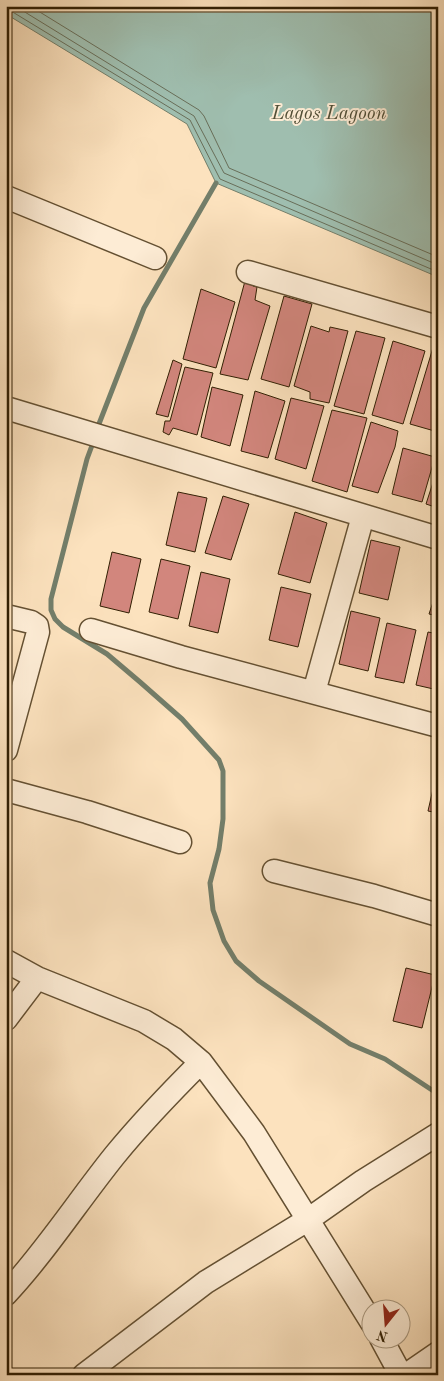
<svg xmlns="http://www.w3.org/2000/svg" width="444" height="1381" font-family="'Old Standard TT',serif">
  <rect width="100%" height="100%" fill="#fce2be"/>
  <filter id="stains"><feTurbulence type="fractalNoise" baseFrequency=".004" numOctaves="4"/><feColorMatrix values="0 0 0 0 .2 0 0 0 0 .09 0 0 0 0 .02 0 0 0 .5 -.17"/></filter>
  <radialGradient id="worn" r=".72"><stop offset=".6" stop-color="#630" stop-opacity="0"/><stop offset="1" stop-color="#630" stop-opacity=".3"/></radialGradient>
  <path fill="#9fbeaf" stroke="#737e6a" d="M6,6H438V277L216,183L187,124L6,14Z"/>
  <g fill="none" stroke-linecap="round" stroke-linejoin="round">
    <path stroke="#686e59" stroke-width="1" d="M15,6L194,116L224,173L438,265
      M30,6L199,110L204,116L229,168L438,257
      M6,10L11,11L190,120L220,179L438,272"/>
    <path stroke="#737e6a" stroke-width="5" d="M97,429L144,308L216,183
      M94,440L87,459L51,599V610L55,619L63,627L107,654L140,682L182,719L219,760L223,771V819L219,849L210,883L213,910L224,941L236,961L259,981L350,1044L385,1059L438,1094"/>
  </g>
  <path fill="#d2867d" stroke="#311f03" d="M245,281L253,282V286L257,287L255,300L270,306L248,380L220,374Z
    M201,289L235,302L216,368L183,359Z
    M284,296L312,304L289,387L261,379Z
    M311,326L329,332L330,327L348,331L329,403L310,399V392L294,386Z
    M356,331L385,338L364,414L334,406Z
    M393,341L425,351L403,424L372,415Z
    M435,341L438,342V432L410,424Z
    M173,360L182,364L168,417L156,414Z
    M185,367L213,373L197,435L173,428L169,435L163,432L165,421H170Z
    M212,387L243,395L230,446L201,437Z
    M255,391L285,401L268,458L241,451Z
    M291,398L324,406L306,469L275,459Z
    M332,410L367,418L347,492L312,481Z
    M371,422L398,431L395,447L378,493L352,486Z
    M403,448L435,457L422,502L392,494Z
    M438,467V508L426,504Z
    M178,492L207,498L195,552L166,545Z
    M223,496L249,504L231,560L205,553Z
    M295,512L327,523L310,583L278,574Z
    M371,540L400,547L388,600L359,593Z
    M112,552L141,559L129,613L100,606Z
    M161,559L190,566L178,619L149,612Z
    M201,572L230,579L218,633L189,626Z
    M281,587L311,594L298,647L269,640Z
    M438,587V616L429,614Z
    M351,611L380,618L368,671L339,664Z
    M387,623L416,630L404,683L375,677Z
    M428,632L438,634V690L416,685Z
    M438,767V813L428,811Z
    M406,968L435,975L422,1028L393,1021Z"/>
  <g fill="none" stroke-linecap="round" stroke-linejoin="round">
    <defs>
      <path id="minor" d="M6,197L155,258
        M248,272L438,327
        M6,408L438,538
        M6,616L31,622L37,626L38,632L6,750
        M91,630L181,657L438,726
        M314,692L363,516
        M6,790L87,812L180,842
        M274,871L374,896L438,915
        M6,961L37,978L144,1021L174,1039L201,1062L254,1133L372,1323
        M6,1019L37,978
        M6,1294C46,1251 78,1201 115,1155C142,1122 171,1092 201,1062
        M381,1338L401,1375
        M84,1375L206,1282L309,1219L363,1181L438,1134
        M406,1375L438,1353"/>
    </defs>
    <use href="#minor" stroke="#645032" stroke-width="25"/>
    <use href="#minor" stroke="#fdecd5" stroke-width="22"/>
  </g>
  <g text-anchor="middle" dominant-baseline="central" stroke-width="4" stroke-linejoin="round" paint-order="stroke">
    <g font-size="19" font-style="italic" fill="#524f37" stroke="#fdecd5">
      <text x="329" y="114">Lagos Lagoon</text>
    </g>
  </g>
  <rect width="444" height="1381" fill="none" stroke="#fce2be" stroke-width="25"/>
  <rect x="8" y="8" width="429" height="1366" fill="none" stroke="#311f03" stroke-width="2.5"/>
  <rect x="12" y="12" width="419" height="1356" fill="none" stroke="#311f03"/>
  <g transform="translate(386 1324) rotate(197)"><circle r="24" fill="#fdecd5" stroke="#ab9a81"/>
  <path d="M0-4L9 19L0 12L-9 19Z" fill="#8f2418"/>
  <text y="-8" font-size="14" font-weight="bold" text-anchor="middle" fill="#311f03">N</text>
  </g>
  <rect width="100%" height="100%" filter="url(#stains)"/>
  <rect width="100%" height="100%" fill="url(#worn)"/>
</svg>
